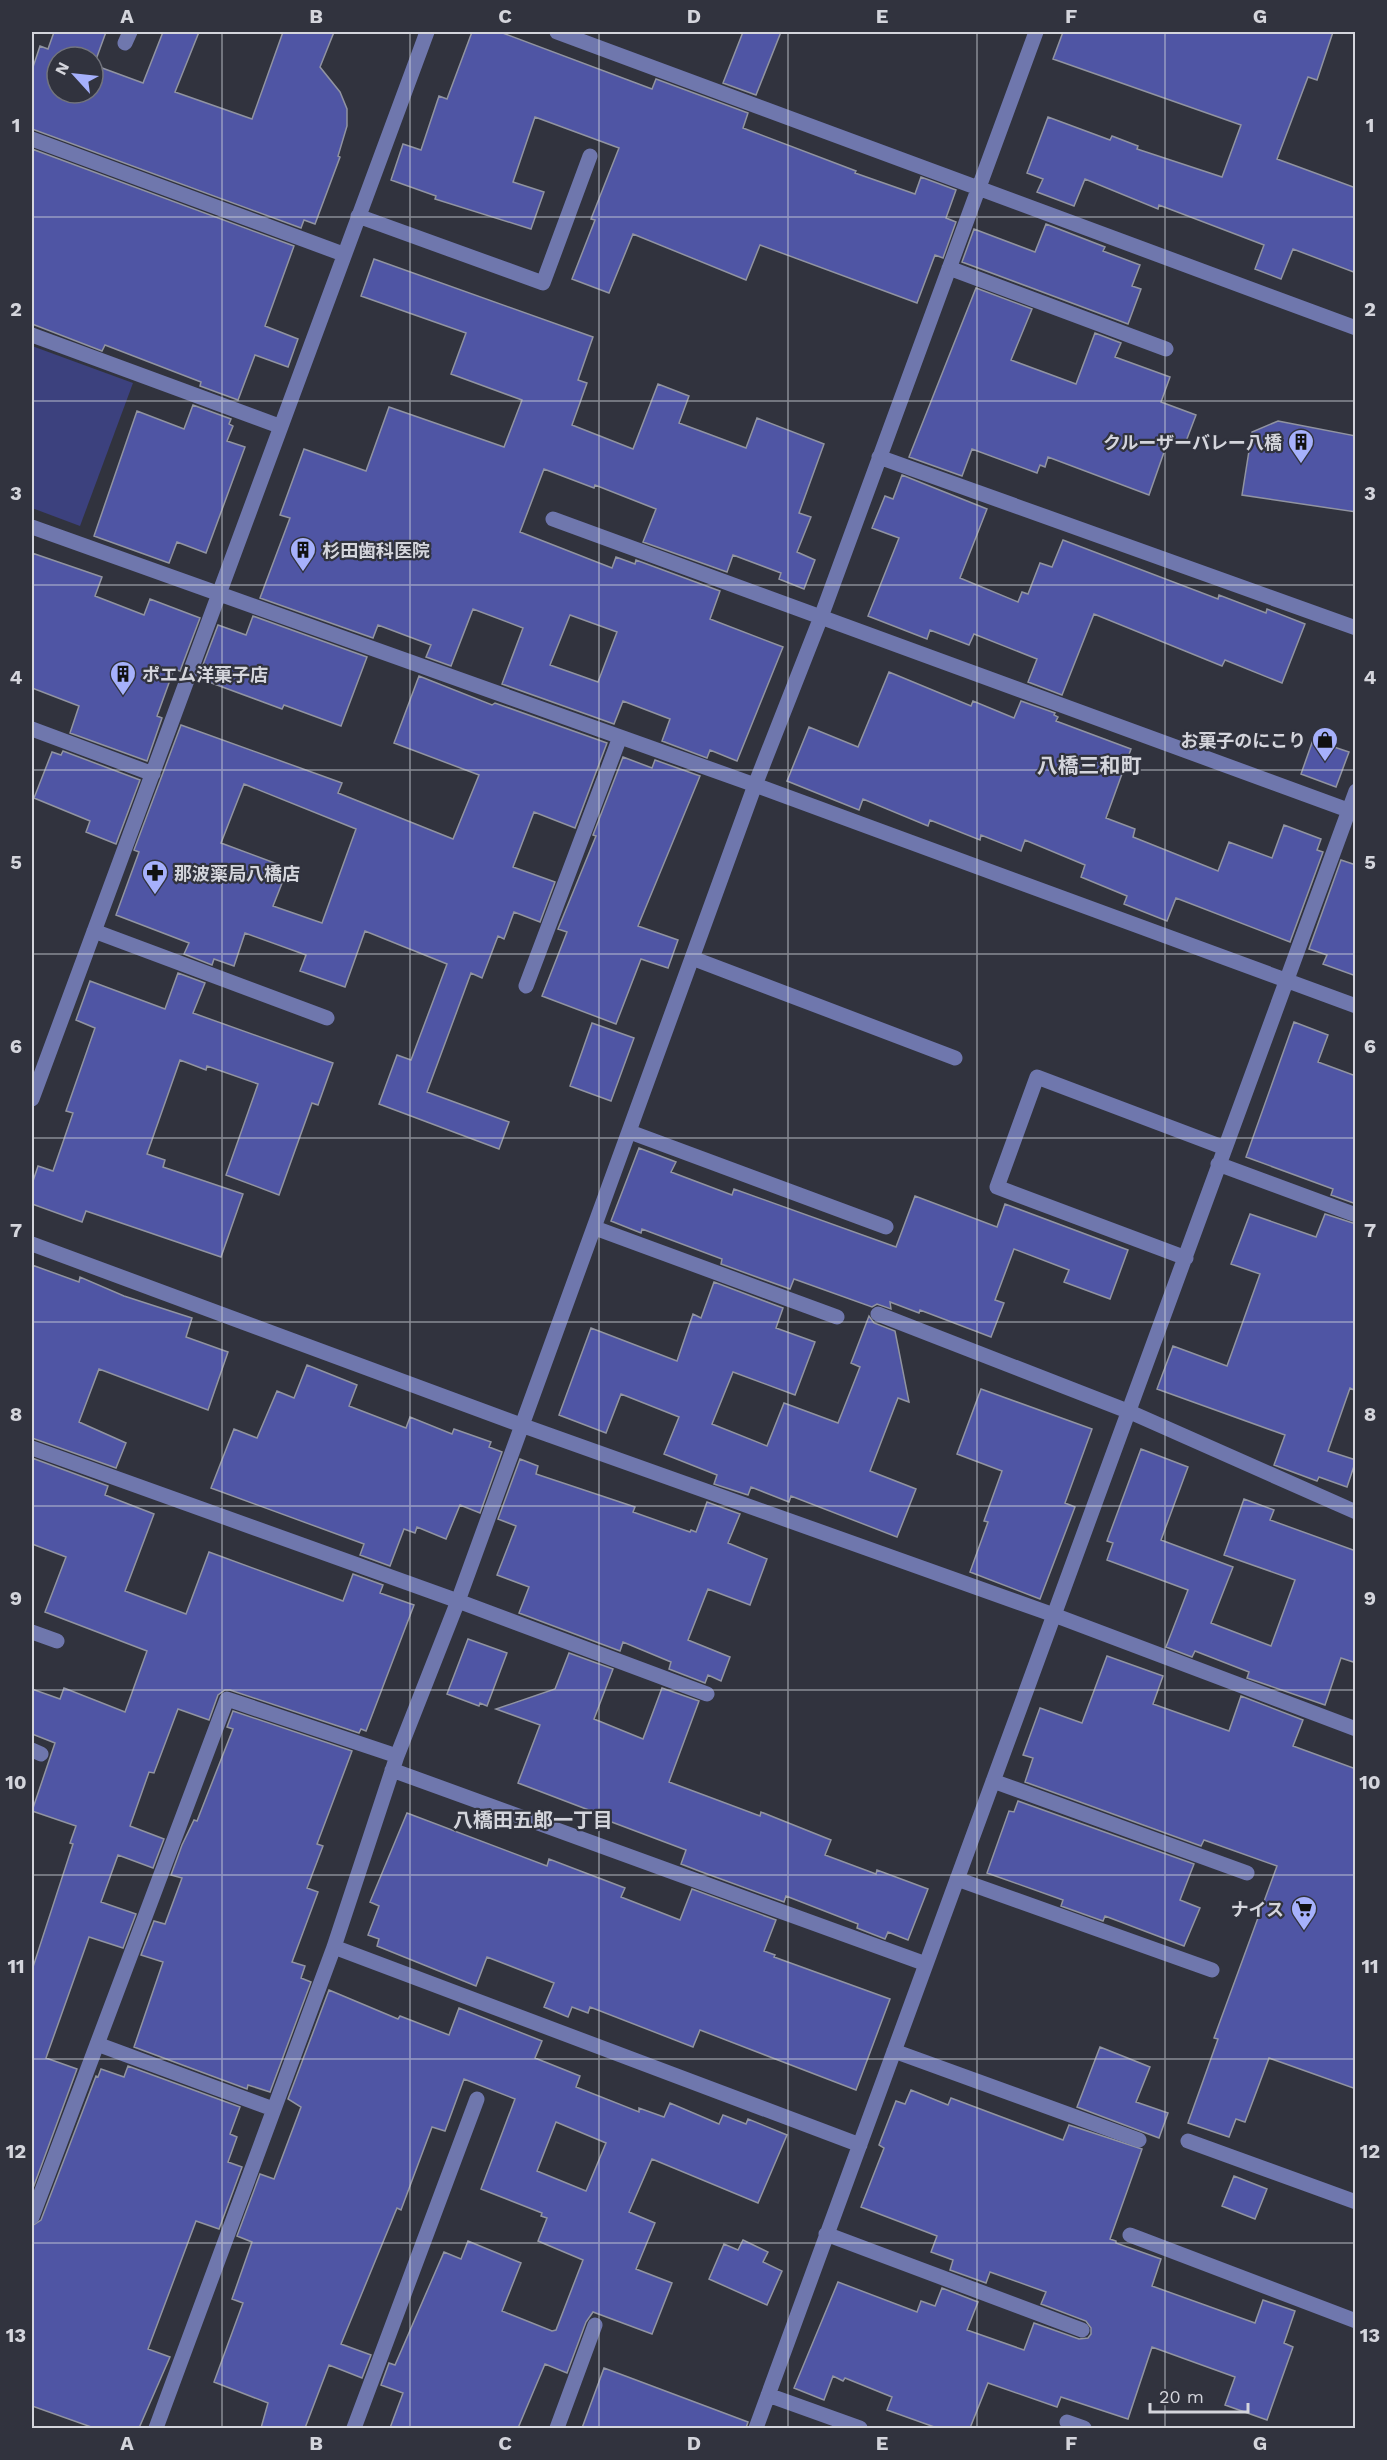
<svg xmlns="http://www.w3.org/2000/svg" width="1387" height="2460" font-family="'Work Sans','Noto Sans JP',sans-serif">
  <rect width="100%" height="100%" fill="#31333e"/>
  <path fill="#3c417e" d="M32,346L133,383L80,526L32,508Z"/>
  <path fill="#4f55a4" stroke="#9194a1" stroke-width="1.5" fill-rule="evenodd" d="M54,32H106L94,65L143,83L163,32H199L175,92L252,119L283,32H334L320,67L340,92L347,109V126L338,156L340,157L315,224L304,220L301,228L32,129V70L40,46L48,49ZM57,57H93V93H57Z
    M472,32H500L652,89L656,79L748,113L743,128L856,171L855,173L915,194L921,177L956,190L946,218L956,222L943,258L935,255L917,303L760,245L746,280L633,234L609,293L572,279L595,220L591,219L619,148L535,117L513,182L544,192L531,229L435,199L436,196L391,180L403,144L421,150L439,96L447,99Z
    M743,32H781L756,95L723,83Z
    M1063,32H1333L1317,80L1308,77L1277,159L1356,188V273L1293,249L1281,279L1255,269L1264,245L1159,205L1158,209L1085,179L1074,206L1037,192L1043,179L1027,173L1048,117L1110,140L1112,136L1138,146L1137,149L1222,177L1241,125L1053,59Z
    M32,149L294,246L265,326L298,339L288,367L255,355L238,400L200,386L201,382L105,345L102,351L32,324Z
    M1046,224L1105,247L1103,251L1140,265L1132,286L1141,289L1128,324L962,262L974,229L1035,252Z
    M374,259L593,337L578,380L587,383L572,425L633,449L658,384L689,396L679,423L746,448L757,418L824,444L799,513L811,517L797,552L815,560L804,589L779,579L781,573L733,555L727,572L643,542L656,509L595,485L594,488L544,469L520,532L612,568L616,557L635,564L636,560L720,591L710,619L783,647L737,761L710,750L707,758L662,741L670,719L623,701L614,724L502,684L523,628L473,609L451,666L426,657L431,645L378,625L373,638L260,598L290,518L280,515L304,449L366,471L389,407L504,447L522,400L451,374L466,333L361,296ZM570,615L617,632L598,682L550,665Z
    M976,288L1032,309L1011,360L1076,384L1095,333L1121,343L1115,357L1170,377L1161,402L1196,415L1185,444L1169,438L1149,495L1048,457L1045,467L1040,465L1037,473L972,449L962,476L909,457Z
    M193,405L231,419L229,424L233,426L227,441L245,447L206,553L177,542L169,563L94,536L137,411L184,429Z
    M1278,421L1356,436V512L1242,495L1252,432Z
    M902,475L987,509L960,578L1018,602L1022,592L1028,594L1040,563L1052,567L1063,540L1218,599L1219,595L1266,613L1267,609L1305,624L1282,683L1225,660L1222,666L1094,614L1062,695L1028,682L1037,659L974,634L969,645L930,630L927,639L868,616L899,538L872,528L885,496L893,499Z
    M32,553L102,577L95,596L144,615L150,599L200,618L180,671L174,669L157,716L162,718L147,761L70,733L79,706L32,688Z
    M253,616L367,657L341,726L284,705L282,709L198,678L218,625L246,635Z
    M889,672L971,706L973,701L1014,718L1021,701L1055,713L1054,715L1058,717L1056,721L1131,749L1106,818L1135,829L1133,837L1218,871L1229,842L1272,858L1284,825L1321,839L1317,850L1323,852L1290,942L1176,898L1167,921L1124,904L1127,896L1081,877L1085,865L1025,840L1021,851L981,835L980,840L930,820L928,826L863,799L859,810L787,781L809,727L858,747Z
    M419,676L492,705L495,703L607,743L575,828L534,812L513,867L555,882L540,922L514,912L504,939L498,936L482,978L471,973L427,1092L509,1122L499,1149L379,1104L397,1055L411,1060L447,964L365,931L345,987L300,971L306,955L245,933L234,966L214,959L212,965L184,954L189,943L116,915L139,852L134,850L181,725L342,783L338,793L453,839L479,775L394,743ZM244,784L356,829L322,923L273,906L288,868L221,843Z
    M1313,740L1349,752L1336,787L1301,774Z
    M63,751L140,780L116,844L86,832L90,821L34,798L52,752L61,755Z
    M623,757L652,768L655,760L700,776L638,926L678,940L668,968L641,959L616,1024L542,996L567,932L558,929L596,836L593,835Z
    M1341,860L1356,865V976L1323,964L1327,955L1309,949Z
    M178,973L205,983L193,1013L333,1063L318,1105L312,1103L279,1195L226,1175L258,1084L207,1066L206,1070L180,1060L147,1154L165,1160L163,1167L243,1194L221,1257L86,1211L82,1222L32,1204V1184L38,1166L53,1171L73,1113L66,1111L95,1028L76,1020L90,981L165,1009Z
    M1294,1022L1328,1035L1318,1062L1356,1076V1204L1331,1195L1333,1189L1246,1157Z
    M592,1023L634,1038L611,1101L570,1086Z
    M639,1148L676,1162L671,1172L732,1195L734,1189L896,1247L915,1196L997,1227L1005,1204L1128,1250L1110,1299L1064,1282L1069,1270L1014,1249L995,1300L1004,1303L991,1337L920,1310L919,1313L890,1302L891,1309L877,1304L872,1307L794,1279L790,1289L721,1264L722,1259L642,1229L641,1233L611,1221Z
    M1250,1214L1316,1237L1325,1214L1356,1224V1391L1350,1388L1328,1451L1356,1460L1347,1487L1319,1477L1317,1481L1274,1465L1285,1435L1157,1389L1173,1346L1227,1366L1260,1274L1231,1264Z
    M32,1265L79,1282L80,1277L124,1296L192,1318L186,1337L228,1352L208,1410L99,1369L79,1422L126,1443L116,1468L32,1438Z
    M714,1282L783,1308L776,1328L815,1342L795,1395L733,1372L712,1424L767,1446L784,1403L838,1423L860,1367L851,1363L869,1316L874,1323L895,1331L909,1402L898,1398L870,1471L916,1489L897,1537L791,1496L789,1502L751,1487L748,1495L714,1484L717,1475L664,1454L679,1417L621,1394L606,1433L559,1415L591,1328L677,1361L693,1314L701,1318Z
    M307,1365L357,1385L349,1406L406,1428L410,1417L452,1434L454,1429L491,1442L489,1447L502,1452L480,1513L460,1505L446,1539L417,1527L415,1533L404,1529L390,1566L360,1555L364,1544L211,1488L234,1429L257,1438L277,1391L294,1398Z
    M981,1389L1092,1429L1065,1503L1075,1507L1040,1599L970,1572L988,1522L984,1521L1002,1471L957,1454Z
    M1141,1449L1188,1467L1161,1540L1233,1567L1211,1623L1271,1646L1295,1580L1224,1555L1244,1499L1274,1510L1270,1520L1356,1551V1663L1341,1658L1325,1705L1247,1678L1249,1672L1195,1651L1192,1657L1166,1647L1188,1590L1107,1560L1113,1543L1107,1541Z
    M32,1458L108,1486L105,1495L154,1514L125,1591L186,1614L209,1552L343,1601L353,1574L383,1585L380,1593L414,1605L366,1731L361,1729L359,1733L230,1690H225L218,1695L209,1720L178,1709L154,1773L149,1772L130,1826L164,1839L153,1868L118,1855L101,1902L136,1914L123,1948L89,1937L46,2058L77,2069L32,2191V1970L73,1844L70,1843L76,1826L32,1811L55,1743L32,1734V1689L60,1699L64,1688L125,1712L147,1651L45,1612L66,1557L32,1544Z
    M520,1459L538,1466L536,1474L635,1507L633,1512L690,1532L691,1530L696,1532L707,1502L740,1514L728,1543L767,1559L750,1605L708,1589L688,1640L730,1657L721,1681L708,1675L705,1683L669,1669L671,1662L623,1642L620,1651L519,1613L529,1587L497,1575L516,1526L498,1519Z
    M468,1639L507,1653L487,1706L480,1703L479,1706L447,1694Z
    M569,1653L613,1669L594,1719L643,1739L662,1688L699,1701L669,1782L760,1816L761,1812L831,1840L825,1855L876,1874L877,1870L928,1889L908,1940L888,1932L885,1939L857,1928L858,1924L786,1896L784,1902L699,1871L681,1864L686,1850L593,1815L594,1812L518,1783L540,1725L496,1709L555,1689Z
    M1107,1656L1163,1676L1153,1704L1229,1731L1241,1696L1303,1720L1293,1746L1356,1769V2089L1269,2058L1245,2122L1236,2119L1229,2137L1188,2123L1218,2039L1214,2038L1277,1866L1204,1840L1201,1846L1025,1782L1033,1758L1023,1755L1040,1708L1082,1723Z
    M233,1711L352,1751L317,1844L323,1846L307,1888L318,1892L292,1962L305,1966L301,1978L311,1982L270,2092L248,2085L247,2089L134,2047L163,1962L141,1955L154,1921L165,1924L182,1878L171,1875L182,1845L194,1820L197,1821L233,1729L227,1727Z
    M1018,1801L1194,1864L1180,1900L1200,1908L1184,1946L1105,1916L1103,1921L1061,1906L1063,1900L987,1873L1009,1811L1014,1812Z
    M407,1813L547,1866L549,1859L625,1888L621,1897L680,1920L692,1889L776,1920L764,1951L775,1955L774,1957L890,1999L856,2090L700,2030L693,2047L590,2007L588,2013L572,2007L568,2017L544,2007L554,1983L487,1957L476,1986L377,1946L379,1939L368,1935L379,1906L370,1902Z
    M329,1990L398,2019L400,2016L449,2035L459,2008L542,2041L535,2058L580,2076L576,2087L639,2112V2108L664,2117L670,2103L719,2124L723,2115L746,2124L748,2119L787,2135L758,2203L652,2159L629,2212L655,2223L636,2269L672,2283L652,2334L593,2312L586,2322L567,2373L545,2364L518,2428H390L403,2393L381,2385L389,2363L395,2365L444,2252L461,2259L468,2241L521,2263L502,2311L552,2331L556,2330L583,2260L538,2241L547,2218L541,2216L542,2213L481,2189L515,2099L464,2079L445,2131L432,2127L401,2210L397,2208L341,2344L371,2355L362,2378L329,2365L305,2428H261L268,2403L214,2382L243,2303L232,2299L252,2242L237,2236L260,2174L274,2179L301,2107L288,2099ZM556,2122L606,2143L586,2191L537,2171Z
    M1100,2047L1150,2067L1136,2102L1168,2113L1159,2138L1077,2107Z
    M128,2066L240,2107L230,2134L237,2137L228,2162L242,2167L219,2229L196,2221L148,2349L170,2357L139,2428H94L32,2406V2226L41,2220L96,2076L98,2077L101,2069L124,2077Z
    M911,2090L948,2105L951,2098L1063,2140L1069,2125L1142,2149L1110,2239L1116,2241V2243L1161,2259L1152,2286L1255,2323L1263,2300L1295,2311L1284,2343L1293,2347L1267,2420L1225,2405L1235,2377L1152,2347L1128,2419L1061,2397L1057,2407L988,2383L970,2428H937L887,2410L892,2397L845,2378L843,2381L833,2376L824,2400L794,2388L838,2282L917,2312L921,2301L935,2306L942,2288L978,2302L967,2330L1024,2350L1034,2323L1079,2339L1088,2338L1091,2334V2328L1086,2321L1041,2304L1046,2292L990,2272L986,2283L950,2270L953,2260L931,2252L937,2236L861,2207L884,2148L879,2145L896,2101L905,2104Z
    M1234,2176L1267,2189L1255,2219L1222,2206Z
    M743,2240L768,2252L763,2262L782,2271L767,2305L709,2279L724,2244L738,2250Z
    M604,2368L748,2422L746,2428H582Z"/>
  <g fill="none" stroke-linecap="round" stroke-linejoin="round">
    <path stroke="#6f77ad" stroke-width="15" d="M557,32L1356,328
      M125,43L130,32
      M32,139L343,254
      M358,216L543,283L590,156
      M949,268L1166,349
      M32,335L279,426
      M879,457L1356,628
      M553,519L1356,813
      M32,527L755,785L1356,1006
      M32,729L153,774
      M94,931L327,1018
      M692,958L955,1058
      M526,986L620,737
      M32,1099L427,32
      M630,1132L886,1227
      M1218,1164L1356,1215
      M595,1228L837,1317
      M32,1244L521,1425L1054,1615L1356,1729
      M1186,1258L997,1187L1037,1077L1225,1148
      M878,1314L1130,1412L1356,1512
      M32,1448L458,1601L707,1694
      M32,1632L57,1641
      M32,1750L41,1754
      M392,1770L926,1964
      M993,1781L1247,1873
      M957,1879L1212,1970
      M334,1947L860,2145
      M97,2044L273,2109
      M894,2051L1139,2140
      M1188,2141L1356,2202
      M32,2217L227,1699L397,1756
      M826,2234L1082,2330
      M1130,2235L1356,2321
      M768,2395L860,2428
      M1067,2422L1084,2428
      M156,2428L334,1947L397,1756L458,1601L755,785L821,617L1036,32
      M354,2428L477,2099
      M557,2428L595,2325
      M756,2428L1356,791"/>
  </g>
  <path fill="none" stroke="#d4d5dc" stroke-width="1.5" stroke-opacity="0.55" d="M222,32V2428M410,32V2428M599,32V2428M788,32V2428M977,32V2428M1165,32V2428M32,217H1356M32,401H1356M32,585H1356M32,770H1356M32,954H1356M32,1138H1356M32,1322H1356M32,1506H1356M32,1690H1356M32,1875H1356M32,2059H1356M32,2243H1356"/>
  <defs>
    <symbol id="building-pin" viewBox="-11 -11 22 30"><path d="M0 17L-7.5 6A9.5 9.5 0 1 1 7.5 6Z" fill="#a6b1fc" stroke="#31333e"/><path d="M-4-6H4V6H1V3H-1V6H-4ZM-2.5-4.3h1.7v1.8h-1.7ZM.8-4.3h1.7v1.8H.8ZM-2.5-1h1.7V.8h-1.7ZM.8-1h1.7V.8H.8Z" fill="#111"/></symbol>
    <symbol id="shop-pin" viewBox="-11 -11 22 30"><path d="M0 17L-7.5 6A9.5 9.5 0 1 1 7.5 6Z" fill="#a6b1fc" stroke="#31333e"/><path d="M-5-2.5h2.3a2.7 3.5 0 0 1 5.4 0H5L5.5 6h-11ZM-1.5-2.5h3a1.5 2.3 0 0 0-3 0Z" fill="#111"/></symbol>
    <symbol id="pharmacy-pin" viewBox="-11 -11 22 30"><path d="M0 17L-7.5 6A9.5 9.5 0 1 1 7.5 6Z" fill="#a6b1fc" stroke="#31333e"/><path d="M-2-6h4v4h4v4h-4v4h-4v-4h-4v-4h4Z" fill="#111"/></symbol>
    <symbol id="supermarket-pin" viewBox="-11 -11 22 30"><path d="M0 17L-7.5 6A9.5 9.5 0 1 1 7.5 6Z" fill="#a6b1fc" stroke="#31333e"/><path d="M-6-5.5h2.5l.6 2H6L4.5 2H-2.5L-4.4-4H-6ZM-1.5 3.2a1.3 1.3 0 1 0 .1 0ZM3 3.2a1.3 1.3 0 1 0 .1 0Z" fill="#111"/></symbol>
  </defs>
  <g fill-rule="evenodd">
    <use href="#building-pin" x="1286" y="427" width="30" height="40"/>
    <use href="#building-pin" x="288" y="535" width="30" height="40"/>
    <use href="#building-pin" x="108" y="659" width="30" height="40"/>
    <use href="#shop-pin" x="1310" y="725" width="30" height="40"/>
    <use href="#pharmacy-pin" x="140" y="858" width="30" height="40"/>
    <use href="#supermarket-pin" x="1289" y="1894" width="30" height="40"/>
  </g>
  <g text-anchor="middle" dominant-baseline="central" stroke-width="4.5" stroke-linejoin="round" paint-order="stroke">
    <g font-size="18" font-weight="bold" fill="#d4d5dc" stroke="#31333e" text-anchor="end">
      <text x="1282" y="442">クルーザーバレー八橋</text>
      <text x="322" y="550" text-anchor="start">杉田歯科医院</text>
      <text x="142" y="674" text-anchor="start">ポエム洋菓子店</text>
      <text x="1306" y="740">お菓子のにこり</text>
      <text x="174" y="873" text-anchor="start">那波薬局八橋店</text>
      <text x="1284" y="1909">ナイス</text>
    </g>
    <g font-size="20" font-weight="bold" fill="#d4d5dc" stroke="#31333e">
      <text x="533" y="1820">八橋田五郎一丁目</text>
    </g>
    <g font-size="21" font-weight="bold" fill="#d4d5dc" stroke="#31333e">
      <text x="1089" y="765">八橋三和町</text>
    </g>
  </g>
  <rect width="1387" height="2460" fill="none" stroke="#31333e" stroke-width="66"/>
  <g transform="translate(75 75) rotate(297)"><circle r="28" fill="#31333e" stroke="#72747d" stroke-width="1.5"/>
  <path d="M0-4.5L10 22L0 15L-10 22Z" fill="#a6b1fc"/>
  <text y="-9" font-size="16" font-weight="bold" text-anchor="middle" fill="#d4d5dc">N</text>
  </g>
  <path d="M1150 2403v9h98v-9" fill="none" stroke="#d4d5dc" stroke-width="3"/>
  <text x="1159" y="2403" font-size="18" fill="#d4d5dc" stroke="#31333e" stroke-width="4.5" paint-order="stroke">20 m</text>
  <rect x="33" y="33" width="1321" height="2394" fill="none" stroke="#d4d5dc" stroke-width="2"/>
  <g font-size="20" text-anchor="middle" font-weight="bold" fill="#d4d5dc">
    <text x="127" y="23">A</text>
    <text x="316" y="23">B</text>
    <text x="505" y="23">C</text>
    <text x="694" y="23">D</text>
    <text x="882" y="23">E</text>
    <text x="1071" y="23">F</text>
    <text x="1260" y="23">G</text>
    <text x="16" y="132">1</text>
    <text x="1370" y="132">1</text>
    <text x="16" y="316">2</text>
    <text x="1370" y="316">2</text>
    <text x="16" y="500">3</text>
    <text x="1370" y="500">3</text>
    <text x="16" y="684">4</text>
    <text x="1370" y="684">4</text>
    <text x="16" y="869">5</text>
    <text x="1370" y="869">5</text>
    <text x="16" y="1053">6</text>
    <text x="1370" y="1053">6</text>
    <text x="16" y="1237">7</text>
    <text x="1370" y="1237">7</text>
    <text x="16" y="1421">8</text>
    <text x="1370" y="1421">8</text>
    <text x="16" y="1605">9</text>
    <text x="1370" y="1605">9</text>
    <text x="16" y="1789">10</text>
    <text x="1370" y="1789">10</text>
    <text x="16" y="1973">11</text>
    <text x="1370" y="1973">11</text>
    <text x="16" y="2158">12</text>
    <text x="1370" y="2158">12</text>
    <text x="16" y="2342">13</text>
    <text x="1370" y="2342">13</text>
    <text x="127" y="2450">A</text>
    <text x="316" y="2450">B</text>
    <text x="505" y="2450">C</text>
    <text x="694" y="2450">D</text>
    <text x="882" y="2450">E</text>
    <text x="1071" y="2450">F</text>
    <text x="1260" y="2450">G</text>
  </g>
</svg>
